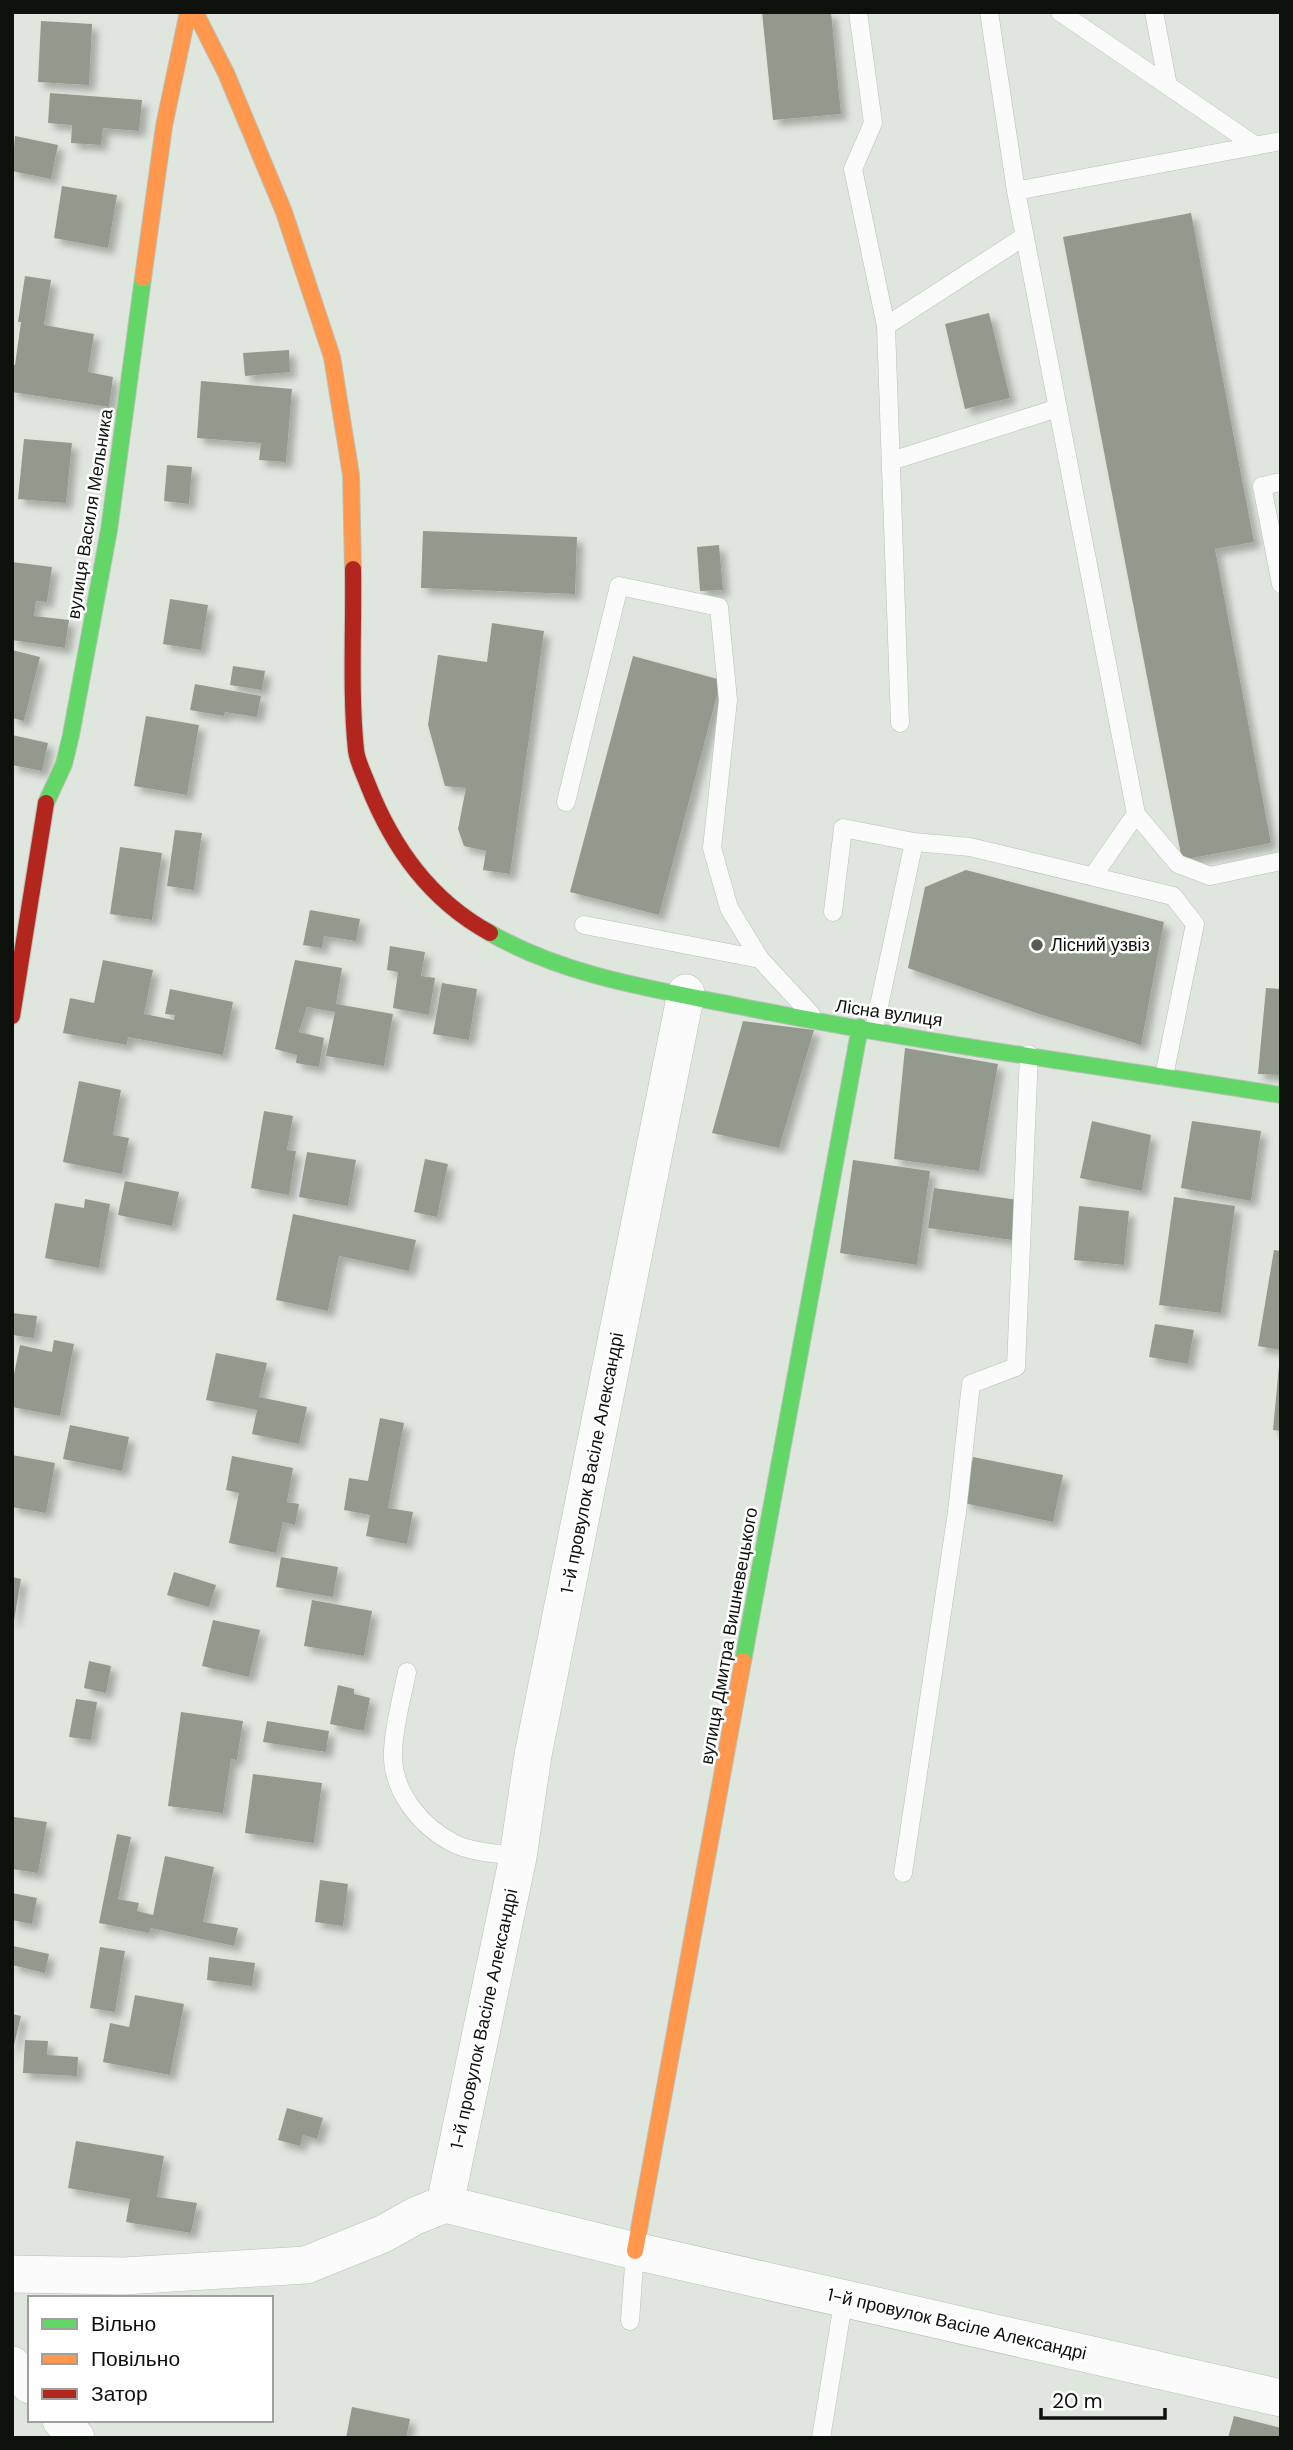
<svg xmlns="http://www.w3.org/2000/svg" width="1293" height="2450" font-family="'DM Sans',sans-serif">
  <defs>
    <filter id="shadow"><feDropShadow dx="6" dy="6" stdDeviation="3.5" flood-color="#0004"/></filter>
  </defs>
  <rect width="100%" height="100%" fill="#dfe6de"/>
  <path fill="#94998e" filter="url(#shadow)" d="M762,12H831L841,114L773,120Z
    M41,21L92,24L89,85L38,82Z
    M50,93L142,100L139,131L103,128L101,145L71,143L72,125L48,123Z
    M15,136L58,145L51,179L12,171Z
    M62,186L117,195L108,248L54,238Z
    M1191,213L1254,542L1215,549L1271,843L1182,860L1063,237Z
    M25,276L51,280L44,325L94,334L88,372L113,377L109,407L12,392V364L15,365L21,322H18Z
    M989,313L1010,398L965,409L945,324Z
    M289,350L290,372L245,376L243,353Z
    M201,381L292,389L286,462L259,460L261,443L197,438Z
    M24,439L72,443L66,503L18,499Z
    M167,465L192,467L189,504L164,501Z
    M423,531L577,537L575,594L421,588Z
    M719,545L723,590L700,591L697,547Z
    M12,562L52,567L47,602L36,601L34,616L69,620L65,648L12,640Z
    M170,599L208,605L201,650L163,644Z
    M492,623L544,631L510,874L483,870L486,851L464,846L458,829L466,788L445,786L428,725L438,655L487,662Z
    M12,650L40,657L24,721L12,718Z
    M633,656L721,680L659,915L570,892Z
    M233,666L265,671L262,690L230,685Z
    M195,684L261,696L257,717L225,712L224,716L190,710Z
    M146,716L199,725L187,795L134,786Z
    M12,735L48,743L42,771L12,765Z
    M175,830L202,833L194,890L167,886Z
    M120,847L162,853L152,920L110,914Z
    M966,870L1164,922L1141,1045L1039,1014L908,968L925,887Z
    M310,910L360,919L356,941L324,936L322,948L303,945Z
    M390,946L425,952L421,976L435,978L429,1015L393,1008L398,972L387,970Z
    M103,960L153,970L144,1014L174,1020L175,1015L165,1014L170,989L233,1002L223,1055L128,1037L127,1045L63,1033L70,998L94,1003Z
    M295,960L342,968L336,1004L393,1014L384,1066L326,1056L335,1012L307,1007L299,1032L324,1038L319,1067L296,1063L297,1055L275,1049Z
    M442,983L477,989L469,1040L433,1034Z
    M1266,988L1281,989V1075L1258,1074Z
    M743,1021L814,1030L779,1148L712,1133Z
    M905,1048L998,1064L979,1171L894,1159Z
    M79,1081L121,1090L113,1135L129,1138L122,1174L63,1162Z
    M264,1111L293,1116L287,1150L296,1151L289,1195L251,1188Z
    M1092,1121L1151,1135L1142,1191L1080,1178Z
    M1192,1121L1261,1131L1251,1201L1181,1188Z
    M307,1152L356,1160L348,1206L299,1197Z
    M425,1159L448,1164L437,1217L414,1212Z
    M853,1160L930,1171L917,1265L840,1253Z
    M125,1181L179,1192L172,1226L118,1215Z
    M934,1188L1018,1200L1012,1240L928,1228Z
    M1174,1197L1235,1206L1221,1313L1159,1305Z
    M85,1199L110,1204L99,1268L45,1258L55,1203L84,1208Z
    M1079,1206L1129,1211L1124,1265L1074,1260Z
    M293,1214L416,1240L409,1271L339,1256L328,1311L276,1300Z
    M1274,1250L1281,1251V1350L1258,1346Z
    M12,1313L37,1316L34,1338L12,1335Z
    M1155,1324L1194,1330L1188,1364L1149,1357Z
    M54,1340L74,1344L60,1416L12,1407V1384L20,1345L52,1352Z
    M216,1353L267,1363L259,1397L307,1407L299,1444L252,1434L257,1410L206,1400Z
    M1279,1366H1281V1431L1273,1430Z
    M380,1418L404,1423L388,1508L413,1512L407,1544L366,1536L370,1515L344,1510L349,1478L368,1481Z
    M70,1425L129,1437L122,1471L63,1459Z
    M12,1455L55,1463L46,1513L12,1507Z
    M232,1456L293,1468L287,1502L299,1504L295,1525L283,1522L276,1553L229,1543L239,1493L226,1490Z
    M973,1457L1063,1475L1053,1522L964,1503Z
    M281,1557L338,1567L333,1597L276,1587Z
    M174,1572L216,1585L209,1607L167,1595Z
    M12,1577L21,1579L14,1621H12Z
    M312,1600L372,1611L364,1656L304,1646Z
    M213,1620L260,1630L249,1677L202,1666Z
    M89,1661L111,1666L106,1693L84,1688Z
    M338,1685L354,1689V1694L370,1698L364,1731L330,1724Z
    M76,1699L97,1702L91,1740L69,1737Z
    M181,1712L243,1721L237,1760L231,1759L223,1813L168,1806Z
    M267,1721L329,1731L326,1752L263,1742Z
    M253,1774L322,1783L314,1843L245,1833Z
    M14,1817L47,1822L38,1873L12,1869Z
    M117,1834L131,1837L118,1899L139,1903L137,1911L153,1915L165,1856L214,1867L203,1922L238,1928L234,1946L151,1928L149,1933L99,1923Z
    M320,1880L348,1884L343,1926L315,1922Z
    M12,1893L37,1898L32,1924L12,1920Z
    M13,1946L49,1954L45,1973L12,1965Z
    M100,1947L125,1951L115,2012L90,2008Z
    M209,1957L255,1963L252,1986L207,1980Z
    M135,1995L184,2004L170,2075L103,2062L110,2023L129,2027Z
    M12,2014L21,2016L13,2049H12Z
    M25,2040L48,2041L47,2055L78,2057L77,2076L23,2073Z
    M287,2108L323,2118L317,2139L303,2135L300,2146L278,2140Z
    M76,2141L164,2156L157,2197L197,2203L191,2233L126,2222L130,2199L68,2188Z
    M352,2407L410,2419L406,2438H346Z
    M1234,2416L1281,2428V2438H1228Z"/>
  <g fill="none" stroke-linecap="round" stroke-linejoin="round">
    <defs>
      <path id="lane" d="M858,12L873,123L853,169L886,326
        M989,12L1016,191
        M1060,12L1256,146
        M1154,12L1168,86
        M891,461L1058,408
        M1281,482L1262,486L1281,584
        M900,723L886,326L1025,236
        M566,802L619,586L719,607L728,700L712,848L729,908L760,959L811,1014
        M1136,814L1178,864L1210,876L1281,861
        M1093,876L1136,814L1016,191L1281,141
        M833,912L843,828L914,842
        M584,925L760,959
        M874,1029L914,842L970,847L1173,896L1195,924L1164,1076
        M407,1672C402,1697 394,1725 393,1751C391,1791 421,1827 455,1844C473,1853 499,1853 518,1857
        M903,1873L957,1512L971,1384L1016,1367L1029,1054
        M630,2321L635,2251
        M821,2438L844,2297"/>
      <path id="street" d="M445,2204L518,1857L533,1755L686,993
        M445,2204L635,2251L1281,2398
        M12,2274L124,2276L306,2265L383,2234L415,2216L445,2204
        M12,2365L30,2385
        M61,2420L76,2438"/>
      <path id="fast" d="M46,803L64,764L71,735L109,530L143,278
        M490,933C565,976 653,989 738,1006C917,1042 1100,1066 1281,1095
        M743,1661L860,1027"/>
      <path id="slow" d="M195,12L226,73L284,212L332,357L351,475L353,569
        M143,278L164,126L188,12
        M635,2251L743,1661"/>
      <path id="jam" d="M353,569C354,626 350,694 356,750C357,761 364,774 368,785C393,848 430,900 490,933
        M12,1016L46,803"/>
    </defs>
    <use href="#lane" stroke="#bac0b9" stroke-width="19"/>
    <use href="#street" stroke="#bac0b9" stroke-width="38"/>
    <use href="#fast" stroke="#bac0b9" stroke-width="18"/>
    <use href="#slow" stroke="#bac0b9" stroke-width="18"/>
    <use href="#jam" stroke="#bac0b9" stroke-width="18"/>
    <use href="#lane" stroke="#fafbfa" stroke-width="18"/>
    <use href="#street" stroke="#fafbfa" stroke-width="37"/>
    <use href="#fast" stroke="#63d668" stroke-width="16"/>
    <use href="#slow" stroke="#ff974d" stroke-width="16"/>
    <use href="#jam" stroke="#b3261e" stroke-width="16"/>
  </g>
  <circle fill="#565c56" stroke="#fff" stroke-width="2.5" cx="1037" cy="945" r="7"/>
  <g text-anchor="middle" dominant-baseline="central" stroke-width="5" stroke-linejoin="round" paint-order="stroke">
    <g font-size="18" fill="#0d110c" stroke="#fff">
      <text transform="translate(90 514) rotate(-81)">вулиця Василя Мельника</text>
      <text transform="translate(889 1013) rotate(8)">Лісна вулиця</text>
      <text transform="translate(592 1463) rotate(-79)">1-й провулок Васіле Александрі</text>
      <text transform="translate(729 1636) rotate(-80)">вулиця Дмитра Вишневецького</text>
      <text transform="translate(484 2019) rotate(-78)">1-й провулок Васіле Александрі</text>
      <text transform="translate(957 2324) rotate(13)">1-й провулок Васіле Александрі</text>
    </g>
    <g font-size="18" fill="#0d110c" stroke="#fff" text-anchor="start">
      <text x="1051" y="945">Лісний узвіз</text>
    </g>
  </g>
  <rect width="1293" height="2450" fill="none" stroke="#0d110c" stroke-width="28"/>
  <rect x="28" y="2296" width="245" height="126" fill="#ffffff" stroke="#9ea09e" stroke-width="2"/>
  <rect x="42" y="2319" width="35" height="10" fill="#63d668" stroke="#9ea09e" stroke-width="2"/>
  <text x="91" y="2331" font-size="21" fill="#0d110c">Вільно</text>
  <rect x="42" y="2354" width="35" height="10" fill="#ff974d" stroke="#9ea09e" stroke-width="2"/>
  <text x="91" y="2366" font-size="21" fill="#0d110c">Повільно</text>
  <rect x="42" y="2389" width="35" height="10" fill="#b3261e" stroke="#9ea09e" stroke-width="2"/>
  <text x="91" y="2401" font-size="21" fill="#0d110c">Затор</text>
  <path d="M1041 2408v10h124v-10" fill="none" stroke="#0d110c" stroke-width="3.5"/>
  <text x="1052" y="2408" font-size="21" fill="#0d110c" stroke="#ffffff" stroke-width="5" paint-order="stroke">20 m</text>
</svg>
